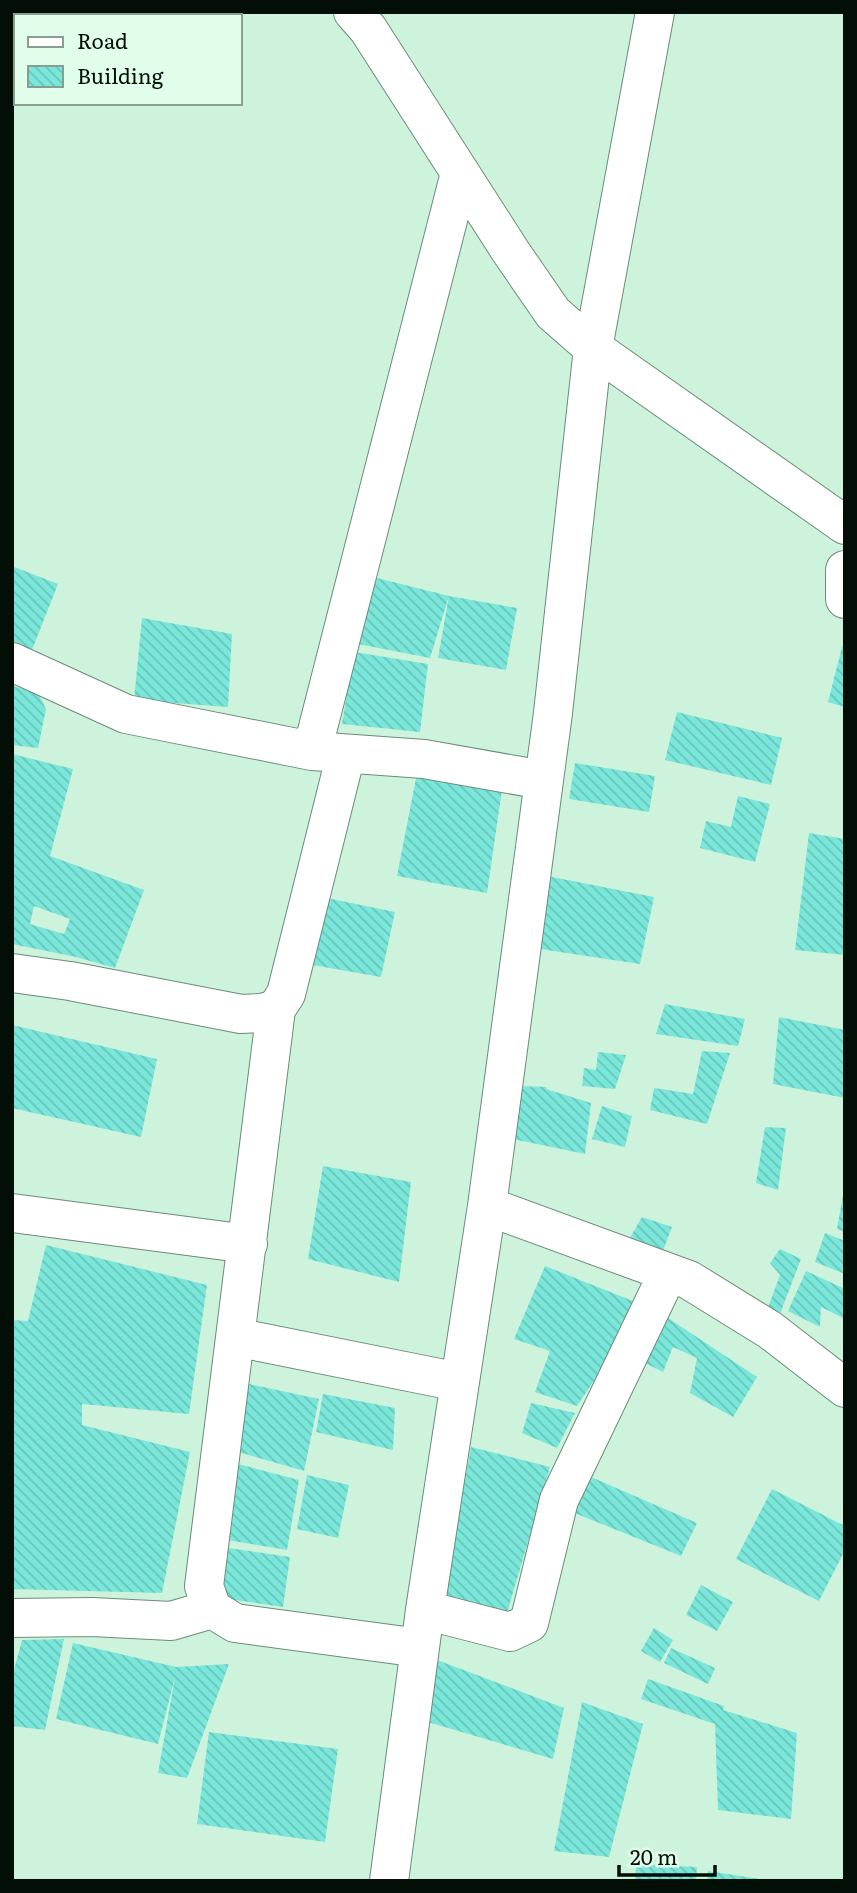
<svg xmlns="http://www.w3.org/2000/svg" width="857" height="1893" font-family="Literata,serif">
  <defs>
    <pattern id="building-back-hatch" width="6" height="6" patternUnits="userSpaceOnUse" patternTransform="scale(1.75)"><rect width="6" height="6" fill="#7ae7da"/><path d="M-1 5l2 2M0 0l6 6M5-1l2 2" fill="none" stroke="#68c5ba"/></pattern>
  </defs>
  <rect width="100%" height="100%" fill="#cef3dc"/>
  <path fill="url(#building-back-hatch)" fill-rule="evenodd" d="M12,566L58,584L30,655L12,648Z
    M373,577L449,596L517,608L506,670L438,658L449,596L430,658L358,644Z
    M142,618L232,634L228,707L134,700Z
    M842,647H845V707L828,702Z
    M354,652L428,664L420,732L342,724Z
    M12,686L38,693L46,709L38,748L12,745Z
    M677,712L782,738L771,785L665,760Z
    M12,754L73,769L50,856L144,890L115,968L76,957L12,944ZM34,906L70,919L64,934L30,924Z
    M575,763L655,776L649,812L569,799Z
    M418,768L503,783L487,893L397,876Z
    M738,796L770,804L755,862L700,848L706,821L731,827Z
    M809,833L845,839V955L795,950Z
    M547,876L654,897L640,964L533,948Z
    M322,897L395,912L381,977L307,964Z
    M665,1004L745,1019L738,1046L656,1034Z
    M779,1017L845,1030V1098L773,1084Z
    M12,1025L157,1059L141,1137L12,1108Z
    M702,1051L730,1053L707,1124L650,1110L654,1088L693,1094Z
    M598,1052L626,1055L615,1089L582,1086L584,1068L596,1070Z
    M519,1086L546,1087V1089L591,1103L585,1154L508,1138Z
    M602,1106L632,1116L625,1147L592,1139Z
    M765,1127L786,1128L778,1190L756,1183Z
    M323,1166L411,1182L399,1282L308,1259Z
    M843,1195H845V1232L837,1229Z
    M642,1217L672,1227L661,1256L628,1241Z
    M825,1233L845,1241V1274L815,1262Z
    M46,1245L207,1285L189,1414L82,1404V1425L190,1452L162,1593L12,1589V1320L28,1321Z
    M780,1249L801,1259L780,1314L766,1313L780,1275L770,1263Z
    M545,1266L633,1301L603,1367L577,1406L535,1392L550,1351L514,1339Z
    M806,1271L845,1289V1319L821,1307L820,1327L788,1311Z
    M659,1312L757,1377L733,1417L690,1393L697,1358L673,1347L663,1372L635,1358Z
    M245,1383L319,1399L304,1471L235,1451Z
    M323,1394L395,1408L393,1450L316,1432Z
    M531,1403L575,1413L557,1448L522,1433Z
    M471,1447L550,1467L504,1623L442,1610Z
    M238,1464L299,1480L287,1550L227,1540Z
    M584,1474L697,1523L681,1556L567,1510Z
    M307,1475L349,1485L338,1538L297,1529Z
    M772,1489L845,1526V1550L819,1601L736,1559Z
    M228,1548L290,1557L283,1607L221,1598Z
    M701,1585L733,1602L717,1631L686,1615Z
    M654,1628L673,1640L660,1662L641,1651Z
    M64,1639L45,1730L12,1726V1677L22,1640Z
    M73,1643L176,1667L229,1664L187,1778L158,1773L175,1677L158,1744L56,1719Z
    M671,1648L715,1668L708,1684L664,1663Z
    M437,1660L564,1708L553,1759L421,1720Z
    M648,1679L724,1706L723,1710L797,1733L791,1819L718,1810L715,1724L641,1699Z
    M582,1702L643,1724L609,1857L554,1851Z
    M209,1732L338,1749L325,1842L197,1824Z
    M636,1864L697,1867L696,1881H635Z
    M708,1871L760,1879V1881H707Z"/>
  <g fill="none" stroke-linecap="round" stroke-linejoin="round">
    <defs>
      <path id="minor" d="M353,12L368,29L511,252L553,313L593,348L845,525
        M845,570V599
        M12,662L126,714L312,751L424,759L543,780
        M312,751L460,173
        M346,754L286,994L276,1009L204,1586L212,1609L235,1623L420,1648
        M12,973L70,981L241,1014L261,1013L276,1009
        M487,1206L689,1280L770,1330L845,1388
        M12,1213L248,1244
        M235,1337L459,1382
        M425,1610L510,1632L529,1623L559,1500L668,1273
        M12,1618L92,1617L171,1621L212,1609
        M389,1881L425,1610L487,1206L553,713L593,348L655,12"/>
    </defs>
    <use href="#minor" stroke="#6b8c78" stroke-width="40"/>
    <use href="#minor" stroke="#fff" stroke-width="38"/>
  </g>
  <rect width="857" height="1893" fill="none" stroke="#030e07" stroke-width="28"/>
  <rect x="14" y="14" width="228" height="91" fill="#e1feeb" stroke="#889e90" stroke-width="2"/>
  <rect x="28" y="37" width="35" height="10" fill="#ffffff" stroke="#889e90" stroke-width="2"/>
  <text x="77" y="49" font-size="21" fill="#030e07">Road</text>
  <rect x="28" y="66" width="35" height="21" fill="url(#building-back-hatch)" stroke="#889e90" stroke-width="2"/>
  <text x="77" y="84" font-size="21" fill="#030e07">Building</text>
  <path d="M619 1865v10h96v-10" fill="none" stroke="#030e07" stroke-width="3.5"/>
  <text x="630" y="1865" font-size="21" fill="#030e07" stroke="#e1feeb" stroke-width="5" paint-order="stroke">20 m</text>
</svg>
